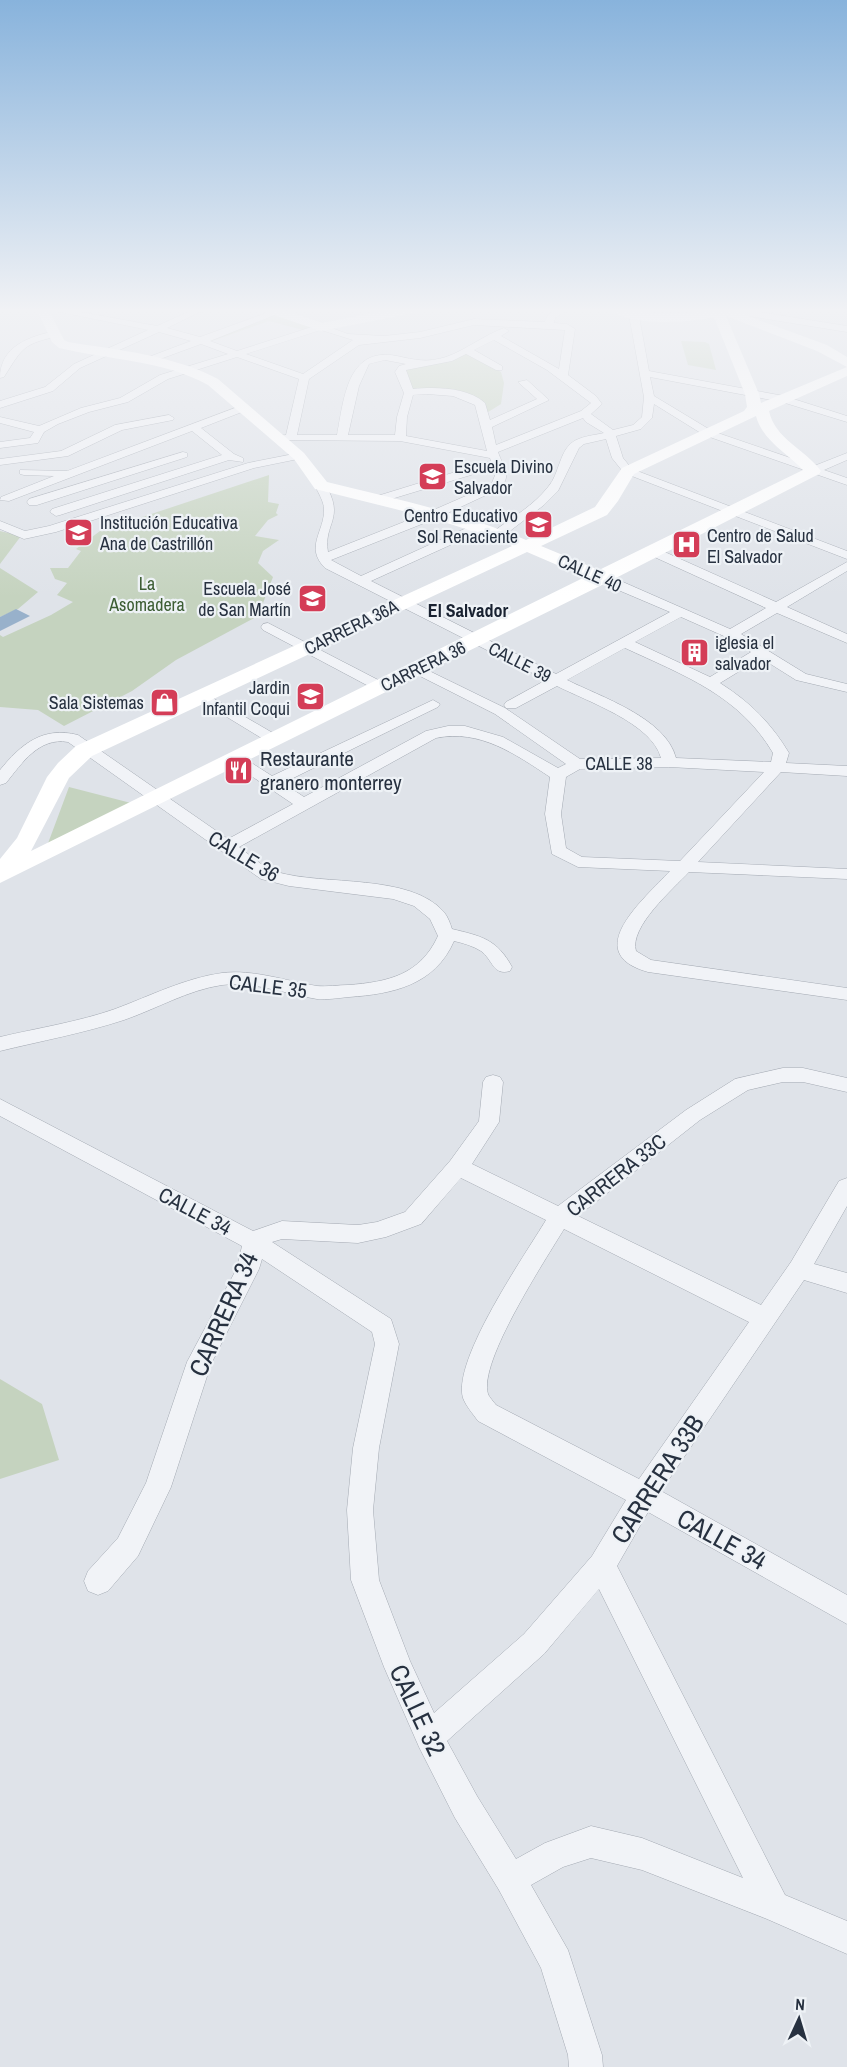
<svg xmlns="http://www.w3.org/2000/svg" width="847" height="2067" font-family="'Archivo Narrow',sans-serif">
  <rect width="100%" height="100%" fill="#dfe3e9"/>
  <path fill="#c5d3bf" d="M275,314L313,326L303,330L269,321L212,341L206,340Z
    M681,341L705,342L709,344L716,370L688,365Z
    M466,351L501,372L504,383L501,404L485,414L466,394L410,392L403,367L436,362Z
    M269,475L268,502L279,504L276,513L278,515L268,520L255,536L279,540L263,551L258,563L273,577L258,616L176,660L132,691L64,726L38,710L0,707V635L3,637L51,615L73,602L57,595L67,583L55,579L50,568H68L81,551L76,549L100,531Z
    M0,531L21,536L0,564Z
    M0,568L38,592L18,609L0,617Z
    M69,787L131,803L47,846Z
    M0,1379L42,1404L59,1460L0,1479Z"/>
  <path fill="#98b1cb" d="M16,609L30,616L0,631V617Z"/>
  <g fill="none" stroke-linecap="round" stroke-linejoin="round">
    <defs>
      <path id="street" d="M40,308H59L157,326L197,308H208L167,328L200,337L280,308H292L210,341L237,351L321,324L348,334L384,336L420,332L474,319L545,322C548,310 559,308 570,308L555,318L554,323L567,324L575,329L568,375L596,396L602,404L591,414L613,430L633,425L642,417L644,397L629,315L637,308H646L639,316L649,371L784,396L847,416V422L782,402L650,377L654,396L712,431L814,466L847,453V460L824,470L847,478V485L704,435L654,404L652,418L641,429L616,436L623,458L632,469L847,551V559L624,473L612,458L606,439L584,444L579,448L558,491L544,505L502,537H494V531C512,518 534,505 548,487C560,474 559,448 576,440C584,436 595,435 604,433L586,422L583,418L498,452C503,467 513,476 499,489L437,518L331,560L361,576L473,525H481V531L371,581L556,674L670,612L597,581L596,578L597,575H607L730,629L766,608L650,555L648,552L650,549H658L776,602L847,562V571L787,607L847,634V643L777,613L741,634L806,674L847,684V692L796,680L761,658L720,683C750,702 771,723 789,753L786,763L847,766V776L781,772L698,862L847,869V879L689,872C673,889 629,927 636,951L651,960L847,988V1000L648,972C579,953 645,898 670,871L578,867L552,854L545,814L550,777C515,754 480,729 436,738L239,847C250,855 263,868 277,872C324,886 410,873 444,912C448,917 450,923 452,929C481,936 497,939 512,967L510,971C493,976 493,960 481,951C473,946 463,943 454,941C435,985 393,994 349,997C338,998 327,1000 317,999C286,994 254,981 222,985C188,990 156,1009 124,1020C84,1033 41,1041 0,1051V1037C38,1028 78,1022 115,1009C150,996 185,978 222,973C253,969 286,981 317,986C327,987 338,985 348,985C388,982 420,975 438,936L430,919L414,906L393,899L289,886L261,879L68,742C39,737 22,763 6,783L0,785V770C21,744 43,726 78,735L228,839L293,804L229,761L226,758L229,755H239L272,776L433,700L440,704L438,707L283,783L304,797L426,731L448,726H465L503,737L558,768L566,764L495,714L412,672L410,669L417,665L505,708L580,759L661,758C652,723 586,701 557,686L516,708H506L504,705L506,702L546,680L325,568C304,547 325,531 324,509C324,502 318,492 315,486L317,484H325C346,519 323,523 328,552L429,512L491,485L496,473L494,468L378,503L374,501V497L491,461L490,458L400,441L276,440V436L286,435L299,379L237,357L168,379L128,402L89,412L58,424L44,432L38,443L0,448V442L30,438L34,432L0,423V417L39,426L81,408L120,398L160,375L228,354L201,344L152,362H146V358L191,341L159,332L80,368L53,391L0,408V401L45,387L74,364L148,330ZM474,325L565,330L559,369L501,336L509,331L504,328C484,335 466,350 446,357C427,363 415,360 397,356C347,346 344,399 337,435H297L309,379L359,345L420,338ZM321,330L353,340L303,374L246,354ZM494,340L547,370L591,403L581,411L496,445L492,427L549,400L527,380L518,382L537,399L490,420L485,403C467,387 435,387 413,389L406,370L452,361L466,354L496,370H502V366L474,350ZM385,360L406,364L399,366L395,372L404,393L397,417L395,435H348L359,386L369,364ZM427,394L453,396L475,405L487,451L406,436L407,417L413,395ZM681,617L726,637L751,652L710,677L635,642ZM625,648C683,675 739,695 773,753L771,762L676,758C666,718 601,697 567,680ZM669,767L764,772L680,861L582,857L566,848L561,814L566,777L580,769Z
        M720,308H734L847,326V332L724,312Z
        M56,331L61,334L59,336C23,344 23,347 4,377L0,378C0,346 30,336 56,331Z
        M243,405L248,408L247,410L201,428L234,454L243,458V462L229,460L60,515L56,516L50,512L52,509L222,455L192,431L9,501L0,500L1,497L54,476L24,475L20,474V470L67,471Z
        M169,415L174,418L173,420L122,430L68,456L0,465V459L61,451L115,425Z
        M183,452L187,453V457L37,505H29L27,502L29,499Z
        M299,453L303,454V458L254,468L56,532L24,539L0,529V521L25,531L49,526L248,463Z
        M268,623L386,684L388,687L381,691L376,690L263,630L261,627L263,624Z
        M204,693L278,736L281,739L273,744L268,742L199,700L197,697Z
        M783,1068H803L847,1078V1092L803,1082H783L748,1090L700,1120L578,1216L761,1305L791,1262L839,1181L847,1178V1206L814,1264L847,1273V1293L804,1280L661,1491L847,1595V1624L648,1512L617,1566L785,1895L847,1921V1954L767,1919L642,1870L591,1858L563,1867L531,1885L568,1950L602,2055L603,2067H569L568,2055L541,1968L499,1890L455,1818L419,1747L384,1667L351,1580L347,1510L353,1448L375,1344L372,1332L262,1259L259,1269L211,1364L171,1487L138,1556L108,1591L98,1595L88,1591L84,1581L88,1571L118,1538L146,1483L187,1362L237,1268L242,1246L0,1116V1099L253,1231L282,1221L358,1225L377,1222L405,1212L450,1161L479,1121L483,1082L486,1077L493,1075L500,1077L503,1082L499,1122L472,1164L558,1206L686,1110L735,1079ZM461,1178L546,1220C525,1255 452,1360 463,1398C466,1406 473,1414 478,1421L626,1500L592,1556L524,1634L434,1713L410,1661L379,1580L373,1510L379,1448L399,1344L391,1319L272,1242L282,1239L358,1243L386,1237L421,1224ZM564,1229L749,1322L639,1479L496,1405C494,1402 489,1397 488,1394C478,1362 546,1259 564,1229ZM599,1589L743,1878L642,1838L591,1826L545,1843L516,1859L477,1796L447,1741L544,1654Z"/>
    </defs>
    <use href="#street" stroke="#a4aab3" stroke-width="1"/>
    <use href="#street" fill="#f1f3f7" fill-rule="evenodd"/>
    <path fill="#fff" fill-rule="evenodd" d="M36,308H48L64,340L68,342C117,350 173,355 218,379L304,453L327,482C393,498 463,513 526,540L595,507L622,468L744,411L747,407L745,394L714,317C689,323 627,327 608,308C633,308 656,316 682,314C703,313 721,303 737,312L827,345L847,357V376L769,411C775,439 805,449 821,471L819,474L608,582L0,883V859L17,838L47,777L58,763L76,746L512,546C450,520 381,506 315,489L294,459L208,385C163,360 109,360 59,348L52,342ZM726,316L817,351L847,367L761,403L759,394ZM756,416C762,440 787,453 803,470L599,570L541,546L607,515L618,501L634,474ZM527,552L585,577L31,851L69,778L92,756Z
      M260,308H278L322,323L400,308H425L419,312L321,331L262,311Z"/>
  </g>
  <linearGradient id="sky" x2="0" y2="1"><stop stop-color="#88b3dc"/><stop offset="0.52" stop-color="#f1f2f5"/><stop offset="1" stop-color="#f1f2f5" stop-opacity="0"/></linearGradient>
  <rect width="847" height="597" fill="url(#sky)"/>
  <defs>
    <symbol id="school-square" viewBox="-11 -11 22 22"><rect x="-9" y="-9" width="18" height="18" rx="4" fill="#d43d57" stroke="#eef2f6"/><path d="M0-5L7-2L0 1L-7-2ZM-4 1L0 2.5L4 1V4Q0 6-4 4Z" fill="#fff"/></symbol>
    <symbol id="hospital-square" viewBox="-11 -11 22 22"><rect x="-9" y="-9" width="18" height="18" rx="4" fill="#d43d57" stroke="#eef2f6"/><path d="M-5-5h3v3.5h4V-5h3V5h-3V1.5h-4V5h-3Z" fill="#fff"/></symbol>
    <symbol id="building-square" viewBox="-11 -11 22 22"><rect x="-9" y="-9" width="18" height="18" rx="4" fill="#d43d57" stroke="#eef2f6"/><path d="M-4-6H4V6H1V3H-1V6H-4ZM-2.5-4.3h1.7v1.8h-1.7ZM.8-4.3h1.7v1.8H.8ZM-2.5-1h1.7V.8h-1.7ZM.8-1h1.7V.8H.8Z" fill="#fff"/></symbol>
    <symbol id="shop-square" viewBox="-11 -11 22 22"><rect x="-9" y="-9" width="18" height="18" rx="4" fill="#d43d57" stroke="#eef2f6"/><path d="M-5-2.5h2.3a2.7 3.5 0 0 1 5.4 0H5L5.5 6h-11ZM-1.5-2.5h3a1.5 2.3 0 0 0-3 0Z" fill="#fff"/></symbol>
    <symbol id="restaurant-square" viewBox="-11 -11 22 22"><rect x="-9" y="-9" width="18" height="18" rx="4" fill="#d43d57" stroke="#eef2f6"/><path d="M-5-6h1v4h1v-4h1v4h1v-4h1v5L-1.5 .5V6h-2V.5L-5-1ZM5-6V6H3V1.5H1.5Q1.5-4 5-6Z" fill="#fff"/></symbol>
  </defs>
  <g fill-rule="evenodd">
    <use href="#school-square" x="416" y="460" width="33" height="33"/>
    <use href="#school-square" x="522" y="508" width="33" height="33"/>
    <use href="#school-square" x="62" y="516" width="33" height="33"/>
    <use href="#hospital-square" x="670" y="528" width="33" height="33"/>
    <use href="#school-square" x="296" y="582" width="33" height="33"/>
    <use href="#building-square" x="678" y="636" width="33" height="33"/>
    <use href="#school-square" x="294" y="680" width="33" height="33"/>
    <use href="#shop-square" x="148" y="686" width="33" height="33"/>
    <use href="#restaurant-square" x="222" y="754" width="33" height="33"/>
  </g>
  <g text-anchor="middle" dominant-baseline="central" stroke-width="4.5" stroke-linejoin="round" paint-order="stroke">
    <g font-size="18" fill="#273140" stroke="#eef2f6" text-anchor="start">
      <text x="454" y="466">Escuela Divino<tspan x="454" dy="21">Salvador</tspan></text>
      <text x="518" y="515" text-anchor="end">Centro Educativo<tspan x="518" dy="21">Sol Renaciente</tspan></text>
      <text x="100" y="522">Institución Educativa<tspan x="100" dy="21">Ana de Castrillón</tspan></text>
      <text x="707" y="535">Centro de Salud<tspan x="707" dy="21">El Salvador</tspan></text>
      <text x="291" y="588" text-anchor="end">Escuela José<tspan x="291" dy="21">de San Martín</tspan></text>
      <text x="715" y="642">iglesia el<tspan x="715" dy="21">salvador</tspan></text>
      <text x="290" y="687" text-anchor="end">Jardin<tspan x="290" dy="21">Infantil Coqui</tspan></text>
      <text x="144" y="702" text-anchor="end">Sala Sistemas</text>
    </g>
    <g font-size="18" fill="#273140" stroke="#eef2f6">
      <text transform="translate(590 573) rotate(24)">CALLE 40</text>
      <text transform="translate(351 627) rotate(-26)">CARRERA 36A</text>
      <text transform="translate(520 662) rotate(27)">CALLE 39</text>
      <text transform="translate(423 666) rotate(-26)">CARRERA 36</text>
      <text x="619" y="763">CALLE 38</text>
    </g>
    <g font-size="18" fill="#3c5d33" stroke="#eef2f6">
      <text x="147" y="583">La<tspan x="147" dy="21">Asomadera</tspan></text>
    </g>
    <g font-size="18" font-weight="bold" fill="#192231" stroke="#eef2f6">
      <text x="468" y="610">El Salvador</text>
    </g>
    <g font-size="21" fill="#273140" stroke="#eef2f6" text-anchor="start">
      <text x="260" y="758">Restaurante<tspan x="260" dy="24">granero monterrey</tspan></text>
    </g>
    <g font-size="21" fill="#273140" stroke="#eef2f6">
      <text transform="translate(244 856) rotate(31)">CALLE 36</text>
      <text transform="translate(268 986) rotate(7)">CALLE 35</text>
      <text transform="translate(616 1175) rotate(-38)">CARRERA 33C</text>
      <text transform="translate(195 1211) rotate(28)">CALLE 34</text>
    </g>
    <g font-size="26" fill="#273140" stroke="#eef2f6">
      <text transform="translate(223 1314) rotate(-66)">CARRERA 34</text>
      <text transform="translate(657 1479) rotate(-57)">CARRERA 33B</text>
      <text transform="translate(722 1539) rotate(29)">CALLE 34</text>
      <text transform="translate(418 1710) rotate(65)">CALLE 32</text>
    </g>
  </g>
  <g transform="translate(799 2019) rotate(4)" stroke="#eef2f6" stroke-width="4.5" paint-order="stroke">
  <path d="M0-4.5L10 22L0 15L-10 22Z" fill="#273140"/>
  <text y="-9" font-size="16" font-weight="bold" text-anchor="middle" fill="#273140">N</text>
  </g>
</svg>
